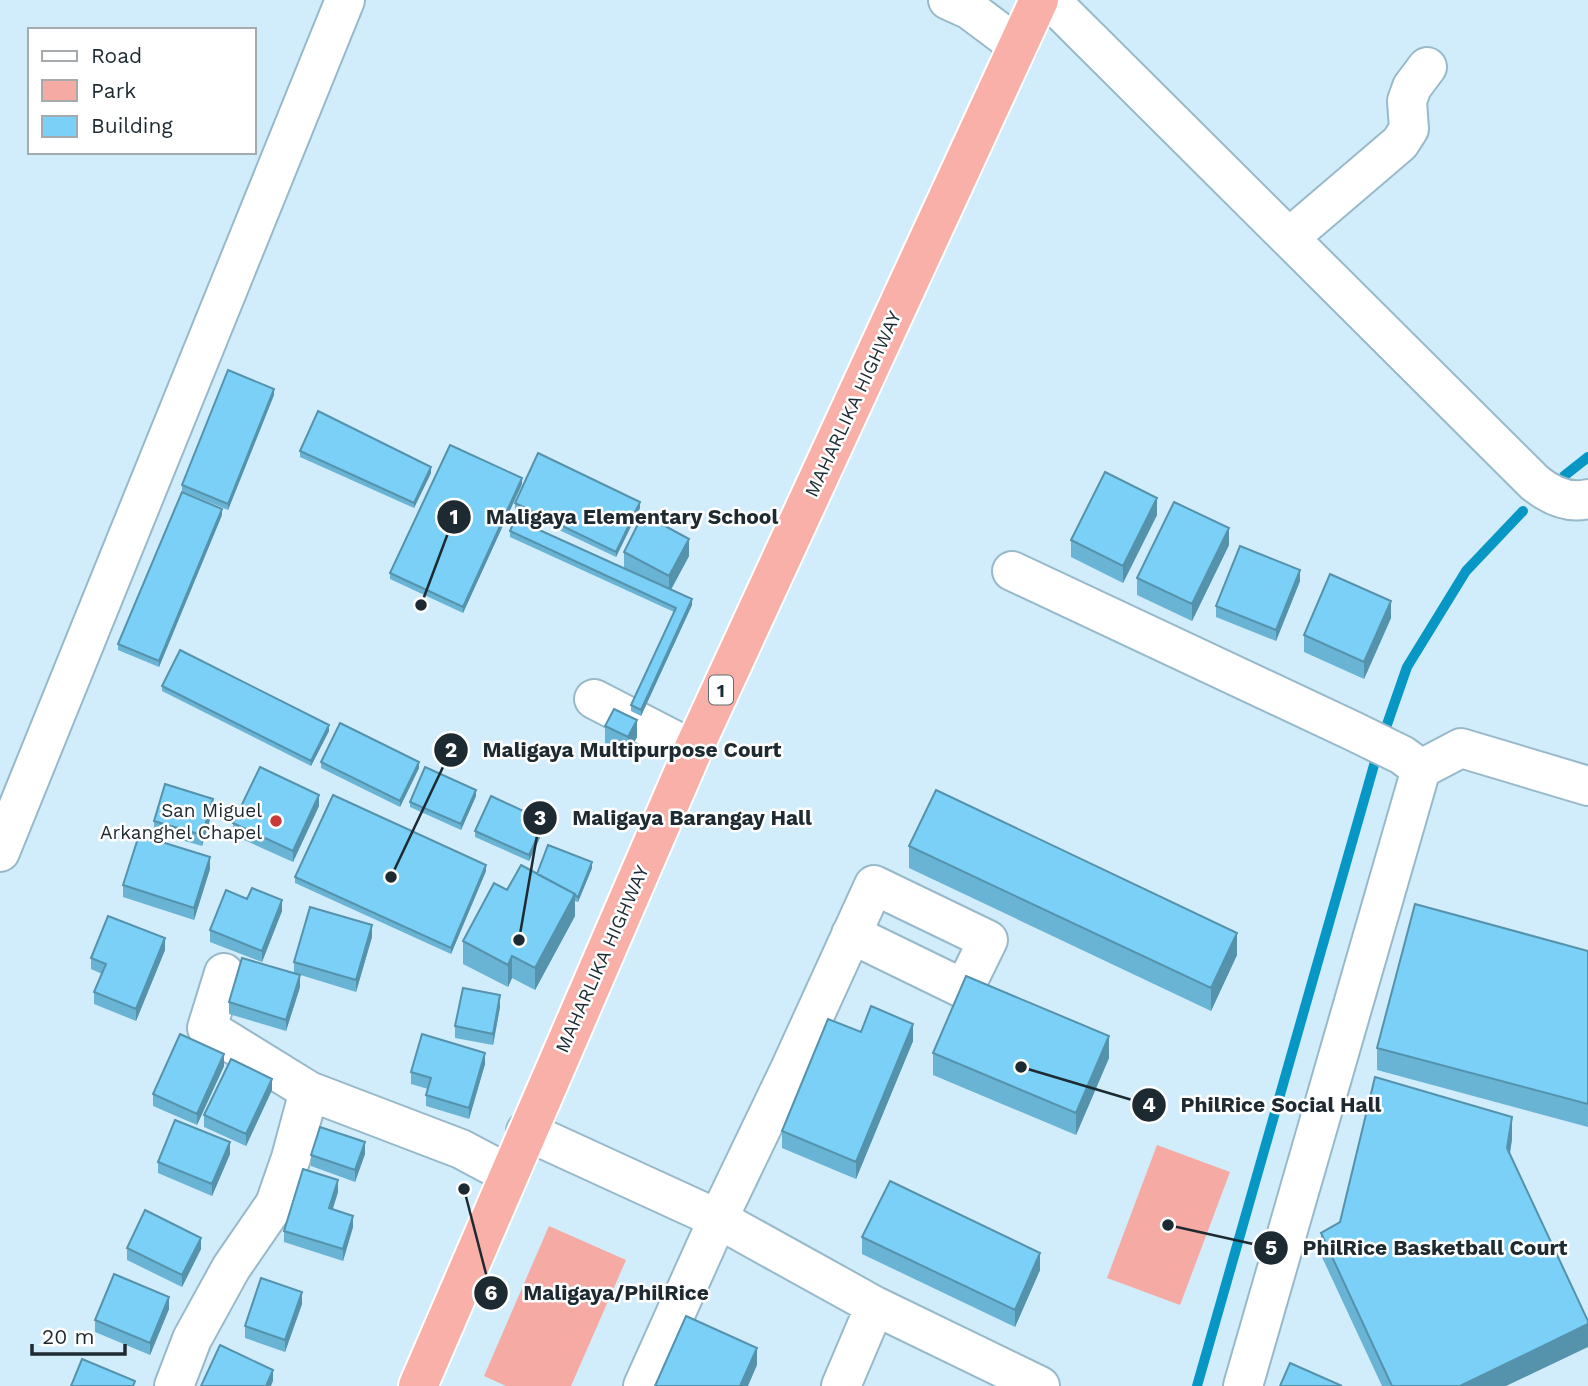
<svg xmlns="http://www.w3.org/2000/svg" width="1588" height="1386" font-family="'Work Sans',sans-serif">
  <rect width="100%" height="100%" fill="#d1edfb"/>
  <path fill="#f5aaa3" d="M1157,1145L1230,1172L1180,1305L1107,1278Z
    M549,1226L626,1260L571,1386H506L484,1376Z"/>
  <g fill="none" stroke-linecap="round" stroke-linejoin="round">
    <path stroke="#0797c5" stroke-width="10" d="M1564,476L1588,457
      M1383,736L1407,667L1466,571L1523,511
      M1197,1386L1378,751"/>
    <defs>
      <path id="minor" d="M948,0L970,10L1018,46
        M1050,0L1535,483C1550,495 1568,504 1588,499
        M1290,237L1400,143L1409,129L1407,101L1412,87L1427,67
        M1012,571L1353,731L1402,755L1421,769
        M594,699L693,750
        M0,852L345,0
        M309,1091L461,1149L508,1174
        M526,1131L718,1219L790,1069L874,885L988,940L964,989L851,934
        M174,1386L192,1339L231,1268L275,1204L291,1158L309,1091L207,1028L224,973
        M643,1386L718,1219L875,1306L1040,1386
        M841,1386L875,1306
        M1243,1386L1421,769L1461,748L1588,786"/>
      <path id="highway" d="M418,1386L693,750L1039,0"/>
    </defs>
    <use href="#minor" stroke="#97b9c9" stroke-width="42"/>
    <use href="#highway" stroke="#fff" stroke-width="42"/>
    <use href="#minor" stroke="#fff" stroke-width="38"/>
    <use href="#highway" stroke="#f8b0a9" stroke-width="38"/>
  </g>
  <path fill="#69b3d4" d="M274,395L228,510L182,491V485Z
    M300,451L431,473L414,508L300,457Z
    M522,484L463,613L390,579V573Z
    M515,503L640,508L616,557L515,509Z
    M222,515L159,667L118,650V644Z
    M1157,515L1123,583L1071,557V540Z
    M510,531L624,568V552L689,556L671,590L692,605L641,716L631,711V705L674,612L510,537Z
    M1229,545L1192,621L1137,595V578Z
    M1300,581L1276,641L1216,617V606Z
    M1391,618L1364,679L1304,652V635Z
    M162,686L329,731L311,766L162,691Z
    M605,726L637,737L628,754L605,743Z
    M321,762L419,768L400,807L321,768Z
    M476,796L461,830L410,807V802Z
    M319,806L293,862L233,835V823Z
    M213,810L202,846L154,832V821Z
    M545,827L529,861L475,837V831Z
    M909,846L1237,955L1211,1011L909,868Z
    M592,868L578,902L575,901V916L535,990L512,978L508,987L463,964V941L507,890L537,874Z
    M210,869L194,920L123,897V885Z
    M486,871L451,954L295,883V877Z
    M282,911L262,962L210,942V930Z
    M372,937L356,992L294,973V962Z
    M165,950L136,1021L94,1004V992L102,974L91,969V958Z
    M1588,951V1127L1377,1070V1048Z
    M300,987L286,1031L229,1014V1002Z
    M500,1007L493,1045L455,1038V1026Z
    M861,1032L913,1041L856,1179L782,1148V1131Z
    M933,1053L1109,1058L1076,1135L933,1075Z
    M485,1064L469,1119L426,1106V1095L428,1089L411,1084V1072Z
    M224,1066L197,1125L153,1106V1094Z
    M272,1090L246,1146L204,1127V1115Z
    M1512,1139L1510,1154L1506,1386H1382L1321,1255V1233Z
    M230,1154L212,1196L158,1173V1162Z
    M365,1154L355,1182L311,1166V1155Z
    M338,1192L333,1209L353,1227L343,1261L284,1242V1231Z
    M862,1237L1040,1270L1015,1327L862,1254Z
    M127,1248L201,1249L182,1287L127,1260Z
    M302,1304L285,1352L245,1338V1326Z
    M169,1309L150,1355L95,1332V1320Z"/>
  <path fill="#5592ac" d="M274,389V395L228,510V504Z
    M431,467V473L414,508V503Z
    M522,478V484L463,613V607Z
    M1157,498V515L1123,583V566Z
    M640,502V508L616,557V552Z
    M222,509V515L159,667V661Z
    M1229,528V545L1192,621V604Z
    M689,539V556L669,593V576Z
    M1300,570V581L1276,641V630Z
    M692,599V605L641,716V710Z
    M1391,601V618L1364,679V662Z
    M637,720V737L628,754V737Z
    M329,725V731L311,766V761Z
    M419,762V768L400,807V801Z
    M476,790V796L461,830V824Z
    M319,795V806L293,862V851Z
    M213,799V810L202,846V835Z
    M545,821V827L529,861V855Z
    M210,857V869L194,920V908Z
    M592,862V868L578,902V897Z
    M486,865V871L451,954V948Z
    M575,894V916L535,990V968Z
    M282,900V911L262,962V951Z
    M372,925V937L356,992V980Z
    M1237,933V955L1211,1011V988Z
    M165,938V950L136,1021V1009Z
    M512,956V978L508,987V965Z
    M300,975V987L286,1031V1020Z
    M500,995V1007L493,1045V1034Z
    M913,1024V1041L856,1179V1162Z
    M1109,1036V1058L1076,1135V1113Z
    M485,1053V1064L469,1119V1108Z
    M224,1054V1066L197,1125V1114Z
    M272,1079V1090L246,1146V1134Z
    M1512,1117V1139L1507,1170V1148Z
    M230,1142V1154L212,1196V1184Z
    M365,1142V1154L355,1182V1170Z
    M338,1180V1192L329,1219V1208Z
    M353,1216V1227L343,1261V1249Z
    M201,1238V1249L182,1287V1275Z
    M1040,1253V1270L1015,1327V1310Z
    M302,1292V1304L285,1352V1340Z
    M169,1297V1309L150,1355V1343Z
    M1588,1324V1347L1506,1386H1460Z
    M757,1348V1365L748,1386H740Z
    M273,1370V1381L271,1386H266Z"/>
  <path fill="#7ad0f6" stroke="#5592ac" stroke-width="2" d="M228,370L274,389L228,504L182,485Z
    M318,411L431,467L414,503L300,451Z
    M450,445L522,478L463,607L390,573Z
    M538,453L640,502L616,552L515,503Z
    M1105,472L1157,498L1123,566L1071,540Z
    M182,492L222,509L159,661L118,644Z
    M1174,502L1229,528L1192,604L1137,578Z
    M643,514L689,539L669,576L624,552Z
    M515,519L692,599L641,710L631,705L676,608L510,531Z
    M1240,546L1300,570L1276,630L1216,606Z
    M1330,574L1391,601L1364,662L1304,635Z
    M180,650L329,725L311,761L162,686Z
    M614,709L637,720L628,737L605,726Z
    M340,723L419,762L400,801L321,762Z
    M260,767L319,795L293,851L233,823Z
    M425,767L476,790L461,824L410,802Z
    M165,784L213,799L202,835L154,821Z
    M936,790L1237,933L1211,988L909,846Z
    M333,795L486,865L451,948L295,877Z
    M491,796L545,821L529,855L475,831Z
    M139,835L210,857L194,908L123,885Z
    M548,845L592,862L578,897L574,895L575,894L537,874Z
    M521,865L575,894L535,968L512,956L508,965L463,941L494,883L507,890Z
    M252,888L282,900L262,951L210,930L226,890L247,899Z
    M1415,904L1588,951V1104L1377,1048Z
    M310,907L372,925L356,980L294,962Z
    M108,916L165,938L136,1009L94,992L106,964L91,958Z
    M242,958L300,975L286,1020L229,1002Z
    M966,976L1109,1036L1076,1113L933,1053Z
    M463,988L500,995L493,1034L455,1026Z
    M871,1006L913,1024L856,1162L782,1131L828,1019L861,1032Z
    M180,1034L224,1054L197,1114L153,1094Z
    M422,1034L485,1053L469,1108L426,1095L431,1078L411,1072Z
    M231,1059L272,1079L246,1134L204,1115Z
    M1375,1077L1512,1117L1507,1148L1588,1321V1324L1460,1386H1392L1321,1233L1340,1222Z
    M175,1120L230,1142L212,1184L158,1162Z
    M320,1127L365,1142L355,1170L311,1155Z
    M303,1169L338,1180L329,1208L353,1216L343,1249L284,1231Z
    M890,1181L1040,1253L1015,1310L862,1237Z
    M145,1210L201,1238L182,1275L127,1248Z
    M114,1274L169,1297L150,1343L95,1320Z
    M261,1278L302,1292L285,1340L245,1326Z
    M686,1316L757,1348L740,1386H655Z
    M220,1345L273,1370L266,1386H201Z
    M82,1359L135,1381L133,1386H71Z
    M1290,1363L1342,1386H1280Z"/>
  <circle fill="#c93a39" stroke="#fff" stroke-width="2.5" cx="276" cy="821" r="7"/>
  <g text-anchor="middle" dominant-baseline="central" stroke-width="5" stroke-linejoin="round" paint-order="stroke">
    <rect fill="#fff" stroke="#616a6f" stroke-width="2" x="709" y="675.5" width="24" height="29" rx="5"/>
    <g font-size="18" font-weight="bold" fill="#1d2a31">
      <text x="721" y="690">1</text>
    </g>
    <g font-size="19" fill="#1d2a31" stroke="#fff">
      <text transform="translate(853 404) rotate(-65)">MAHARLIKA HIGHWAY</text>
      <text transform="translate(602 959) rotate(-66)">MAHARLIKA HIGHWAY</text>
    </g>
    <g font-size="19" fill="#1d2a31" stroke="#fff" text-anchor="end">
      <text x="262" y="810">San Miguel<tspan x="262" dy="22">Arkanghel Chapel</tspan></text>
    </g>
  </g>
  <path fill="none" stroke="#1d2a31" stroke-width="2.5" d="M421 605L454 517M391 877L451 750M519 940L540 818M1021 1067L1149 1105M1168 1225L1271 1248M464 1189L491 1293"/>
  <g fill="#1d2a31" stroke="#fff" stroke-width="2.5">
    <circle cx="421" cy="605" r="7"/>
    <circle cx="391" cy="877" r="7"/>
    <circle cx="519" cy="940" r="7"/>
    <circle cx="1021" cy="1067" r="7"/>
    <circle cx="1168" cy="1225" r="7"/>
    <circle cx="464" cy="1189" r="7"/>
    <circle cx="454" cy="517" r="18"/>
    <circle cx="451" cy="750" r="18"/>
    <circle cx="540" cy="818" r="18"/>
    <circle cx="1149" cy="1105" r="18"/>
    <circle cx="1271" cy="1248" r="18"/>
    <circle cx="491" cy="1293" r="18"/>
  </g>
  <g font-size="21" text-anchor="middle" font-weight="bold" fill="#fff">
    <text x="454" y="524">1</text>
    <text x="451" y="757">2</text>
    <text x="540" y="825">3</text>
    <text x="1149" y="1112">4</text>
    <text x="1271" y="1255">5</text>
    <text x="491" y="1300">6</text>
  </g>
  <g font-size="21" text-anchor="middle" font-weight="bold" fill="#1d2a31" stroke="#fff" stroke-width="5" stroke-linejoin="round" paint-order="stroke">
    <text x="632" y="524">Maligaya Elementary School</text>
    <text x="632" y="757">Maligaya Multipurpose Court</text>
    <text x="692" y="825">Maligaya Barangay Hall</text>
    <text x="1281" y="1112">PhilRice Social Hall</text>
    <text x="1435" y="1255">PhilRice Basketball Court</text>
    <text x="616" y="1300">Maligaya/PhilRice</text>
  </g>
  <rect x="28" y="28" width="228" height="126" fill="#ffffff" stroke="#a5aaad" stroke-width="2"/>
  <rect x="42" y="51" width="35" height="10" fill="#ffffff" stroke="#a5aaad" stroke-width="2"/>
  <text x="91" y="63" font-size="21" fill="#1d2a31">Road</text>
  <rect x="42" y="80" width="35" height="21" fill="#f5aaa3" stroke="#a5aaad" stroke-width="2"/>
  <text x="91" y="98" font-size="21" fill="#1d2a31">Park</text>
  <rect x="42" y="116" width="35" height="21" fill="#7ad0f6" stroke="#a5aaad" stroke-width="2"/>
  <text x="91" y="133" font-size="21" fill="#1d2a31">Building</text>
  <path d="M32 1344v10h93v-10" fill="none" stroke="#1d2a31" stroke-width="3.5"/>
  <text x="42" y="1344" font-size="21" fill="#1d2a31" stroke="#ffffff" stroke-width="5" paint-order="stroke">20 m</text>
</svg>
